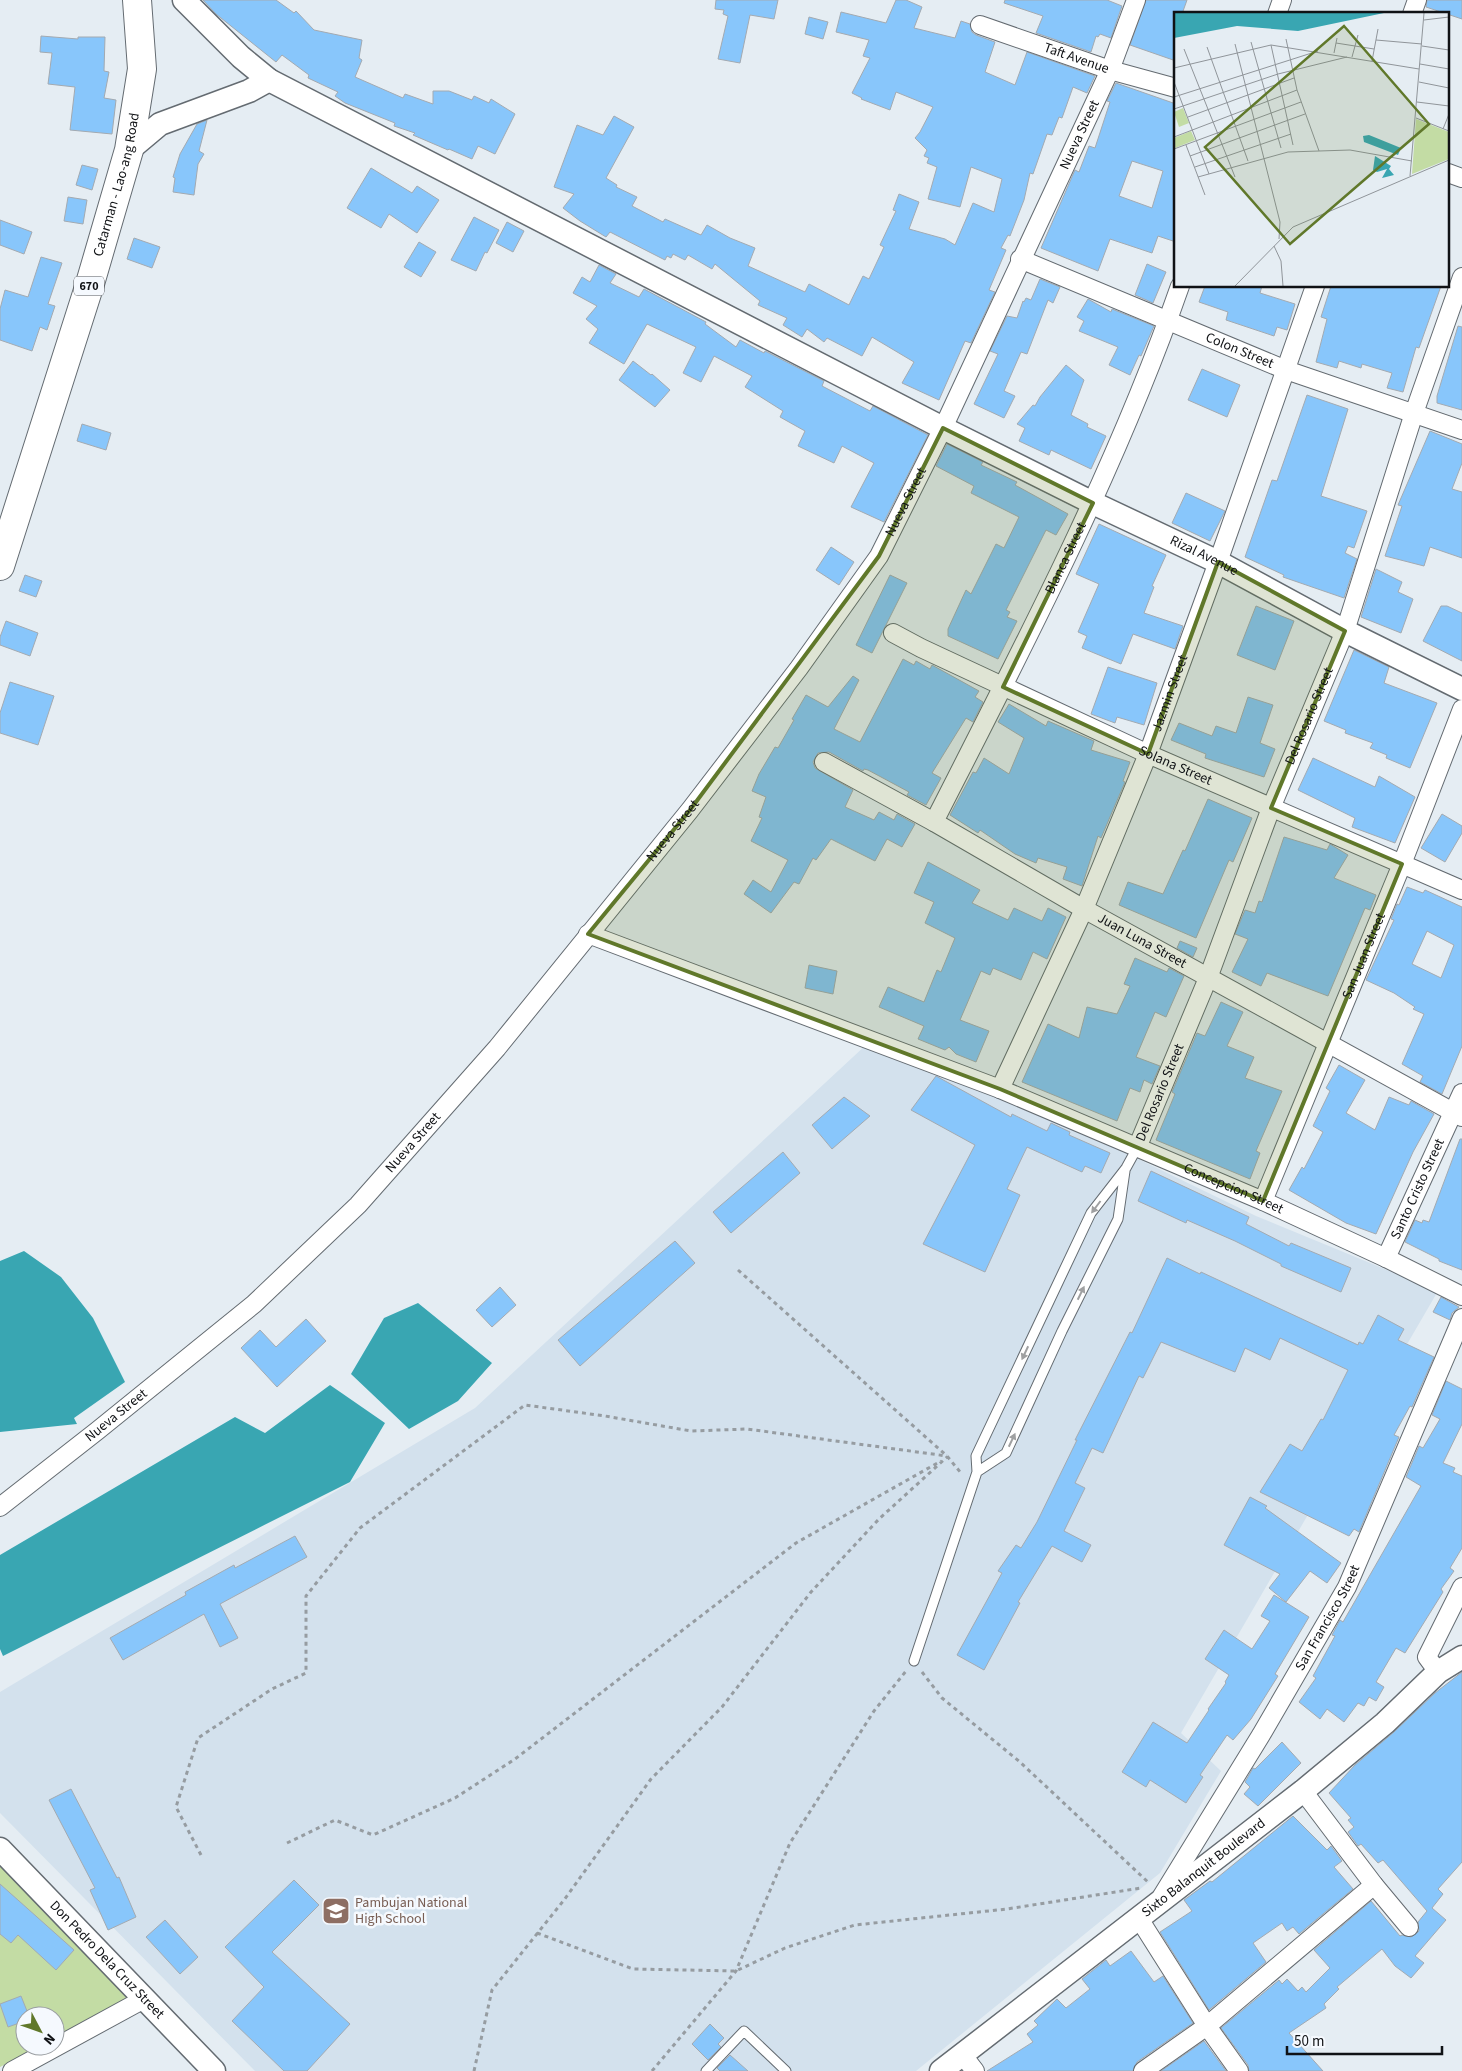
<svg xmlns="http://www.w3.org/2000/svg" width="1462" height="2071" font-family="'Source Sans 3',sans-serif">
  <rect width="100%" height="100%" fill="#e5edf3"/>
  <path fill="#d3e1ed" d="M867,1044L1099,1140L1256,1216L1438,1291L1181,1733L1221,1771L1160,1873L916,2071H255L0,1813V1692L475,1408Z"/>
  <path fill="#c3dca4" d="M0,1864L132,1998L55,2038V2016H25V2046H40L0,2067Z"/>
  <path fill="#39a6b2" d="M24,1251L61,1277L93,1318L125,1382L74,1418L77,1424L0,1432V1261Z
    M418,1303L492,1363L458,1401L409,1429L351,1374L384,1318Z
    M330,1385L385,1423L350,1482L3,1656L0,1649V1555L235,1417L265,1433Z"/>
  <path fill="#88c6fb" stroke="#a3aab1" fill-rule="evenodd" d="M203,0H276L294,13L296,11L314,30L362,40L359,58L362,60L355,77L403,98L405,94L433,104V91H449L472,100L474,96L489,103L491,99L515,114L495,154L478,146L472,159L449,149L448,150L413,135L415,133L394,126L395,123L345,103L335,96L338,92L308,78L309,75L282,55L276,62L216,14Z
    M716,0H778L774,19L750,15L740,63L718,59L728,16L723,14L724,10L715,9Z
    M896,0H906L922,7L914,28L955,38L961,21L970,24L972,32L976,35L995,42L985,72L1015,85L1027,52L1095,76L1087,93L1073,87L1062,118L1059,117L1052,135L1047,134L1033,174L1030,173L1024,200L1010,236L1008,235L1001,248L1006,250L989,290L995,292L971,343L965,341L939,400L902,383L914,362L872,337L862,356L827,338L824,342L807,329L802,337L783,325L787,318L758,305L760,301L715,264L712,269L688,255L685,260L673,254L671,258L667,256L665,260L610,232L606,237L580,221L563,208L574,194L554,187L577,125L603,135L614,116L634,127L606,178L617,185L616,187L637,197L632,206L663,222L665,219L701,235L707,225L730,238L755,248L748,266L805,292L809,284L849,305L863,276L869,279L884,247L880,245L896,211L893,210L899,194L919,202L909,229L945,239L955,245L973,203L994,212L1002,179L971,167L960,207L928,199L937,167L927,163L929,158L924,156L927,150L915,138L920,132L933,107L896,92L890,110L861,99L862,98L852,93L870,58L863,56L869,40L836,32L841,12L886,23Z
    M1005,0H1107L1122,6L1111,38L1100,34L1098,37L1096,36L1091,52L1036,33L1043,16L1004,3Z
    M1146,0H1187L1182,14H1176V61L1130,45Z
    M1427,0H1462V19L1426,7Z
    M809,17L828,22L823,39L805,34Z
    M41,36L78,39V37H105L104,71L109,72L104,98L116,100L112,134L70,130L75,87L48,84L52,53L40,52Z
    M1116,83L1176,104V242L1158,236L1152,253L1110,239L1098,271L1041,248L1075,170L1079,172L1089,146L1095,148L1110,102L1107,101ZM1132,161L1163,171L1152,208L1119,196Z
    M207,120L199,151L204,154L198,164L194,195L173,192L175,178L173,177L180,154L197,124Z
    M82,165L98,169L92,190L76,185Z
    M371,168L412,193L417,186L439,200L417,233L389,214L381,228L347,208Z
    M68,197L87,200L83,224L64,221Z
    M474,217L499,230L487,253L485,252L476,271L451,260Z
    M0,220L32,232L24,254L0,245Z
    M507,222L524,231L513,252L496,243Z
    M134,238L160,247L152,268L127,259Z
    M419,242L436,252L421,277L404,267Z
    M41,257L62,263L48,304L55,306L47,330L40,327L32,351L0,340V309L5,290L28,297Z
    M1147,264L1166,272L1153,303L1135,295Z
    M599,265L616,274L610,283L639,297L644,289L706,322L705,324L736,347L740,340L764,353L765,351L824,381L822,386L870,411L873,406L928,435L884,522L851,507L874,463L842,446L834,463L798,446L805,431L780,417L783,411L745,387L752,376L714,356L701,382L683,373L696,347L647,324L624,364L589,343L598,329L586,319L597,306L573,293L582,277L590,282Z
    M1040,279L1060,287L1053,303L1048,300L1027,354L1021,352L1004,391L1015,396L1004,418L974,404L998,354L990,351L1007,316L1017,318L1023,301L1024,302L1026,298L1031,300Z
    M1205,286H1262L1260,293L1295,304L1287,330L1277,327L1274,336L1226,320L1228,312L1199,302Z
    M1331,286H1441L1419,348L1416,347L1403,392L1387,388L1392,373L1362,364L1361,368L1339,361L1337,368L1316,362L1327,319L1321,317Z
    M1088,299L1111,312L1112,309L1154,326L1141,356L1139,355L1130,375L1109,365L1118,347L1079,331L1084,321L1077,317Z
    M1458,326L1462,327V410L1437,403V396Z
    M633,361L651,375L652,374L670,390L655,407L619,380Z
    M1066,365L1084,380L1071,415L1088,424L1087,427L1106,436L1091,469L1051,450L1049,455L1019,441L1025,428L1017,424L1033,405L1035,406L1040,397Z
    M1202,369L1240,385L1227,417L1188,400Z
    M1307,395L1348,409L1321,496L1367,511L1354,548L1348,546L1345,553L1357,559L1344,598L1283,577L1284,575L1245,557L1272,480L1277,481Z
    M82,424L111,433L106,450L77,441Z
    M1430,431L1462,444V463L1452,489L1462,492V558L1430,547L1424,566L1385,556L1402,506L1398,505Z
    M947,444L983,462L981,465L1017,482L1015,485L1068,514L1056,535L1046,530L1006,610L1010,612L1007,617L1017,621L998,659L948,636V629L966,590L971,594L996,544L1004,548L1019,517L971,493L974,486L936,466Z
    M1186,493L1225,511L1210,541L1172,523Z
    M1099,524L1166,555L1152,586L1154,587L1144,613L1183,626L1175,649L1133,634L1121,664L1082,648L1087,636L1078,632L1099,584L1076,574Z
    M831,547L854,562L839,585L816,570Z
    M1376,569L1402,582L1398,592L1413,599L1401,633L1361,617Z
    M25,575L42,581L36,597L19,591Z
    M890,575L907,583L872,653L856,645Z
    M1256,606L1294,621L1275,670L1237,655Z
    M1441,606H1447L1462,613V661L1423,641Z
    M6,621L38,633L30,656L0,645V637Z
    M1354,650L1389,667L1384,683L1437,703L1410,768L1386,758L1387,755L1370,748L1373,743L1345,733L1346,730L1324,721Z
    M903,659L914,665L916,661L930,669L932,665L979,691L975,697L983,702L973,722L966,718L932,773L941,778L926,805L907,795L909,792L868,770L864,769L863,771L829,752L818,753L813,762L815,768L853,790L845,807L874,820L879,812L894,820L897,814L915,824L902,847L887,839L875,861L831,839L816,860L813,858L799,884L794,882L771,913L744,894L753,880L771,892L788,860L751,841L762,818L759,817L766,797L752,791L759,774L775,747L778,748L794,720L792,719L806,695L828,707L853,676L859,680L834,729L860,742Z
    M1108,667L1157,683L1144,725L1117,717L1115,723L1091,714Z
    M10,682L54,696L38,745L0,733V713Z
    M1248,697L1273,705L1260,743L1275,749L1264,777L1205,758L1206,754L1171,740L1179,723L1212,736L1216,726L1236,733Z
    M1009,704L1046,726L1048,721L1094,741L1091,750L1130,762L1123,781L1125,782L1101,838L1098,836L1082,886L1063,879L1067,867L1038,858L1036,863L1015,854L980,830L978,833L950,815L973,772L976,773L984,758L1009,774L1024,738L998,722Z
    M1313,758L1375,787L1379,776L1415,797L1395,843L1352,827L1355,818L1298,790Z
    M1208,799L1252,818L1233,862L1229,860L1196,938L1119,905L1128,882L1163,894L1183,850L1185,851Z
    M1442,814L1462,826V833L1445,862L1421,848Z
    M1284,837L1327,850L1330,844L1348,855L1334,878L1376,895L1370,910L1365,908L1328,996L1267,973L1261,986L1232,972L1248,939L1235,934L1245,910L1255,913L1259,901L1262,902Z
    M928,862L980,890L972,903L1008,920L1014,908L1042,921L1048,908L1066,917L1047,959L1033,952L1021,980L993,968L990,975L981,971L960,1020L989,1031L976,1062L956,1054L949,1047L945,1050L918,1039L924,1026L879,1007L888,987L924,1002L937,970L941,972L955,938L925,923L934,902L914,893Z
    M1407,887L1423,893L1425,890L1462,907V1046L1442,1094L1420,1082L1423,1076L1402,1064L1424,1014L1413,1009L1415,1007L1394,993L1366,980L1394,920L1391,919L1397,904L1399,905ZM1427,931L1454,945L1441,978L1412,964Z
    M1180,941L1197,948L1193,957L1177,948Z
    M1135,958L1167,972L1169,968L1184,976L1166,1017L1155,1012L1136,1057L1160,1066L1152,1084L1144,1080L1140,1092L1130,1088L1117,1121L1022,1082L1048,1024L1079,1038L1087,1007L1117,1014L1130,986L1124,984Z
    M809,965L837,971L833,994L805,988Z
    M1221,1002L1243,1012L1227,1046L1254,1057L1245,1078L1282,1091L1256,1151L1260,1153L1250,1179L1156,1140L1175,1094L1172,1092L1197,1033L1205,1036Z
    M1339,1065L1365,1080L1346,1113L1375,1130L1389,1097L1409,1105L1411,1101L1434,1114L1413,1152L1376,1234L1346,1223L1289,1190L1302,1167L1304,1169L1323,1132L1313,1126L1330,1091L1326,1088Z
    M936,1076L1011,1117L1012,1114L1047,1131L1051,1123L1070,1132L1069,1135L1110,1153L1101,1173L1085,1166L1082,1172L1027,1147L1007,1189L1020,1195L985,1272L923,1244L975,1145L911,1110Z
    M844,1097L870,1116L832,1149L812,1125Z
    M1460,1139H1462V1270L1439,1261V1259L1405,1242L1415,1220L1422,1223L1423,1220L1429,1222Z
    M783,1152L800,1173L731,1233L713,1212Z
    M1151,1171L1249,1217L1246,1224L1289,1246L1291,1243L1351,1268L1341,1292L1281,1266V1264L1235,1241L1187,1220L1186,1223L1138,1201Z
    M675,1241L695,1263L580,1366L558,1340Z
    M1167,1258L1200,1274L1201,1272L1358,1345L1359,1342L1363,1344L1378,1315L1404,1329L1398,1340L1434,1357L1412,1407L1410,1406L1394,1435L1399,1437L1359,1532L1354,1529L1349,1536L1260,1492L1290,1444L1302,1451L1321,1419L1323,1420L1348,1370L1280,1338L1270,1360L1245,1348L1235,1372L1161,1342L1143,1378L1139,1376L1103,1453L1092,1448L1075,1483L1085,1488L1064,1531L1091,1545L1082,1562L1052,1546L1018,1602L1020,1603L984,1670L957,1655L1002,1573L998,1571L1016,1545L1021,1548L1037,1522L1077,1440H1075L1130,1332L1132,1333Z
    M500,1287L516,1305L492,1327L476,1310Z
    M1441,1297L1459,1307L1452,1313L1450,1320L1433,1312Z
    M306,1319L326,1341L277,1387L241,1348L260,1330L276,1347Z
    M1446,1381L1462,1389V1424L1443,1463L1455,1468L1453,1472L1462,1476V1548L1450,1568L1454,1571L1441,1589L1443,1592L1405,1653L1396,1648L1376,1682L1384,1687L1376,1701L1369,1697L1364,1706L1358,1703L1344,1722L1327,1709L1320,1719L1299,1702L1316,1678L1313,1676L1335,1636L1332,1635L1340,1620L1343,1622L1421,1486L1406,1477L1419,1446L1423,1448L1440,1419L1432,1415Z
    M1250,1497L1267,1506L1265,1508L1341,1563L1327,1583L1310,1571L1286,1602L1269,1588L1280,1574L1224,1545Z
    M295,1536L307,1557L220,1604L238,1638L220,1647L204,1614L123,1660L110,1638L186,1595L185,1592L234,1565L235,1568Z
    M1274,1595L1309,1617L1275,1674L1278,1676L1251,1719L1233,1740L1227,1735L1200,1775L1203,1777L1186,1803L1150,1780L1146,1787L1122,1772L1153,1722L1187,1743L1209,1710L1208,1709L1226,1683L1225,1682L1229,1675L1205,1659L1224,1630L1252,1649L1270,1621L1261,1616Z
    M1462,1672V1862L1438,1889L1443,1894L1432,1908L1446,1920L1415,1956L1424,1963L1411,1978L1395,1966L1382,1949L1337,1987L1339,1989L1324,2004L1326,2008L1289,2033L1323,2071H1249L1248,2065L1221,2028L1279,1980L1282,1984L1287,1979L1298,1991L1302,1987L1306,1992L1330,1968L1314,1950L1371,1901L1400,1936L1402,1935L1411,1937L1419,1931L1418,1922L1427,1911L1383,1860L1378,1863L1361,1844L1358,1846L1348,1832L1354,1827L1348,1820L1351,1818L1329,1793L1355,1765L1394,1732L1435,1693Z
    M1282,1742L1301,1763L1258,1806L1244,1794L1250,1787L1245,1782L1253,1768L1255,1769Z
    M71,1789L117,1878L119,1877L136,1917L108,1930L90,1890L95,1888L49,1800Z
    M1293,1816L1327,1850L1331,1846L1342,1861L1334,1867L1353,1889L1299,1934L1293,1927L1287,1931L1282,1923L1253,1943L1266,1962L1209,2010L1160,1932L1192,1911L1184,1900L1210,1881L1212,1882Z
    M294,1880L319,1905L272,1952L350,2024L307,2071H284L232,2021L264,1987L225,1947Z
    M0,1884L74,1950L56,1970L18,1935L11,1943L0,1934Z
    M165,1920L198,1957L180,1974L146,1937Z
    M1131,1951L1154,1982L1163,1976L1193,2023L1137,2062L1133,2071H987L1033,2042L1027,2034L1038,2025L1034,2021L1057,1999L1066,2008L1090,1989L1082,1979L1106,1960L1110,1966Z
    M21,1996L29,2016H25V2021L8,2027L0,2004Z
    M710,2024L724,2038L718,2044L721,2047L708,2060L692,2044Z
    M1204,2041L1226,2071H1161Z
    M730,2055L748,2071H720L717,2068Z"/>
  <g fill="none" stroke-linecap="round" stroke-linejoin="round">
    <defs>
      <path id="service" d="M977,1472L1006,1453L1062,1331L1118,1219L1125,1171
        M914,1661L977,1472L976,1456L1091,1213L1126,1168L1137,1148
        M706,2071L744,2031L786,2071"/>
      <g id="minor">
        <path d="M1277,14L1282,0"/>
        <path d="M1412,14L1417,0"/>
        <path id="s1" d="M980,25L1110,70L1176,88"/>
        <path d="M1448,173L1462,178"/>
        <path id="s2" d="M1020,259L1286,370L1462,430"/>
        <path id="s3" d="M893,633L921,648L1148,754L1462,890"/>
        <path id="s4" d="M824,762L934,822L1084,909L1462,1117"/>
        <path id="s5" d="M934,822C1023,647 1115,472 1180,286"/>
        <path id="s6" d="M588,934L1000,1089L1263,1201L1386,1258L1462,1296"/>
        <path id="s7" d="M1000,1089L1084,909L1148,754L1218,562L1315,286"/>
        <path id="s8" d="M1137,1148L1208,978L1271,808L1345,631L1414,413L1462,277"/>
        <path id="s9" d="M1263,1201L1402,864L1462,709"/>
        <path id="s10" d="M1386,1258L1462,1093"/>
        <path id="s11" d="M0,1507L97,1431L254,1304L358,1205L497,1048L690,810L799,668L879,556L943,428L1110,70L1136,0"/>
        <path d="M1438,1672L1427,1657L1462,1587"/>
        <path d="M1303,1791L1374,1885L1409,1927"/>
        <path id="s12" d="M1162,1896L1261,1735L1347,1587L1462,1318"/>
        <path d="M1138,1917L1207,2026L1239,2071"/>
        <path d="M962,2054L975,2071"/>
        <path d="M12,2071L144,1999"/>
        <path d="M1143,2071L1207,2026L1374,1885"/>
      </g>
      <g id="tertiary">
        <path id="s13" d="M184,0L241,57L269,80L943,428L1093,503L1218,562L1345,631L1462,689"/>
        <path d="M129,150L160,124L249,91L269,80"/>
        <path id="s14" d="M0,1849L214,2071"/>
        <path id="s15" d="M941,2071L1303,1791L1385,1723L1438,1672L1462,1657"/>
      </g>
      <g id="primary">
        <path id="s16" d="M0,566L89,287L129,150L142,69L137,0"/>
      </g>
    </defs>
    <use href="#service" stroke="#646b71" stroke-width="11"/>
    <use href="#minor" stroke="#646b71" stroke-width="20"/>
    <use href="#tertiary" stroke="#646b71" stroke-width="25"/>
    <use href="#primary" stroke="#646b71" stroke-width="30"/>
    <path stroke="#969ca1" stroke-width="3" stroke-dasharray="4 4" stroke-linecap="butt" d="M738,1270L947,1456L961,1473
      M922,1672L942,1698L1020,1762L1149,1883
      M287,1843L335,1820L373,1835L455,1798L515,1759L796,1543L941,1461
      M201,1855L176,1807L198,1738L272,1689L306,1673V1596L360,1528L525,1405L605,1416L691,1431L747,1429L947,1456
      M537,1933L633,1969L736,1971L785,1948L855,1925L1007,1909L1141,1888
      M474,2071L492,1990L564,1900L651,1779L722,1707L811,1592L879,1519L947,1457
      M652,2071L736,1971L790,1843L874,1711L906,1671"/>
    <use href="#service" stroke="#fff" stroke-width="9"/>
    <use href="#minor" stroke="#fff" stroke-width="18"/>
    <use href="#tertiary" stroke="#fff" stroke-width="22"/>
    <use href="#primary" stroke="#fff" stroke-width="28"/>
  </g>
  <defs><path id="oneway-solid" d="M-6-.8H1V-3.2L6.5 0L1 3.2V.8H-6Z" transform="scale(1.25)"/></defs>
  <g fill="#9fa0a1">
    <use href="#oneway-solid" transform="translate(1096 1207) rotate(127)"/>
    <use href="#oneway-solid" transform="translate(1081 1293) rotate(-64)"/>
    <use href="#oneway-solid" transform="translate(1025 1353) rotate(115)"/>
    <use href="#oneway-solid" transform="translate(1012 1440) rotate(-65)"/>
  </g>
  <path fill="#60782a" fill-opacity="0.2" stroke="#60782a" stroke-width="4" stroke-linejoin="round" d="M943,428L1093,503L1003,687L1148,754L1218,562L1345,631L1271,808L1402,864L1263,1201L1000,1089L588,934L690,810L879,556Z"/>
  <defs>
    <symbol id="school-square" viewBox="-11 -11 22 22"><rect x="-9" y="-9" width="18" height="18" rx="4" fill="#8d6e63" stroke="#f5f9fe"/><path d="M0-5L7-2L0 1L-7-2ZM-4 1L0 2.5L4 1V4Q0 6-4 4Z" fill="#fff"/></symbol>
  </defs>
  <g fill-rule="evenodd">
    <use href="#school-square" x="320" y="1895" width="32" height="32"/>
  </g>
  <g text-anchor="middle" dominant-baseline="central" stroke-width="5" stroke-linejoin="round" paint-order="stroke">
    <rect fill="#f5f9fe" stroke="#55575b" stroke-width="1" x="74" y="276.5" width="30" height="19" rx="4"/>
    <g font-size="12" font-weight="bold" fill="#101215">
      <text x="89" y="286">670</text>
    </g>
    <g font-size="14" fill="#101215" stroke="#f5f9fe">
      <text stroke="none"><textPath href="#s1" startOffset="102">Taft Avenue</textPath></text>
      <text stroke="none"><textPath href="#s11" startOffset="1768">Nueva Street</textPath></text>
      <text stroke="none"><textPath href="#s16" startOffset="399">Catarman - Lao-ang Road</textPath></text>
      <text stroke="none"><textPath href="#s2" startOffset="238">Colon Street</textPath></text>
      <text stroke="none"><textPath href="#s11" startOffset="1362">Nueva Street</textPath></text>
      <text stroke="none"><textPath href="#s13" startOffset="1166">Rizal Avenue</textPath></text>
      <text stroke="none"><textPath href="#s5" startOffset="295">Blanca Street</textPath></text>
      <text stroke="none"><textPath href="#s7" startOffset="431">Jazmin Street</textPath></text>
      <text stroke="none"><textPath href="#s8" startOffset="465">Del Rosario Street</textPath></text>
      <text stroke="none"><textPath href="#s3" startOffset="312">Solana Street</textPath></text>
      <text stroke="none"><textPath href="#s11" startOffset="958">Nueva Street</textPath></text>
      <text stroke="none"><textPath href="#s4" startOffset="365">Juan Luna Street</textPath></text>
      <text stroke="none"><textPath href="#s9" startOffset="265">San Juan Street</textPath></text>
      <text stroke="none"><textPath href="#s8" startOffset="60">Del Rosario Street</textPath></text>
      <text stroke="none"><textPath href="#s11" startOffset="552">Nueva Street</textPath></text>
      <text stroke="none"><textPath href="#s6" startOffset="694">Concepcion Street</textPath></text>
      <text stroke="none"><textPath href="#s10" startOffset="76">Santo Cristo Street</textPath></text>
      <text stroke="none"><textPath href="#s11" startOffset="148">Nueva Street</textPath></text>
      <text stroke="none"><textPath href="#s12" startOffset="324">San Francisco Street</textPath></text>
      <text stroke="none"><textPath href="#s15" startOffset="332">Sixto Balanquit Boulevard</textPath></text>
      <text stroke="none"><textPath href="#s14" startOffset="154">Don Pedro Dela Cruz Street</textPath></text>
    </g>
    <g font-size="14" fill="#785e54" stroke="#f5f9fe" text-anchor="start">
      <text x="355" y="1903">Pambujan National<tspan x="355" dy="16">High School</tspan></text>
    </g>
  </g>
  <g transform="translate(1174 12)">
    <rect width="275" height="275" fill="#e5edf3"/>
    <path d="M9,96L15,111L5,115L0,100ZM242,107L275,120V147L238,162ZM17,119L21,128L1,136L0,126Z" fill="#c3dca4"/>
    <path d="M0,1H210L124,19L63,14L0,26ZM195,123L227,136L224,143L190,130L189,124ZM201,144L217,154L215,157L220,163L208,166L213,157L203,160L199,158Z" fill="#39a6b2"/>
    <path fill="none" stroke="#90959a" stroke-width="1" d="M250,8L275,5M112,27L123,78L145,139M202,28L248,32M77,30L107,136M162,31L200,37M61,32L106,210L105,227M97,33L119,133M248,34L275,38M33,35L74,149M10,37L61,165M160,41L163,26M178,45L184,23M198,49L204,17M246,52L275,57M0,56L97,33L245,57M0,70L35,162M245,70L275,76M0,85L144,39M243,90L275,94M0,97L104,62L173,45M14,105L120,66M242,106L275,119M269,117L275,102M0,125L123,78M12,133L31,183M0,137L127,90M16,144L131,102M21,155L117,122M236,164L250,1M24,165L114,140L176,138L238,149M100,234L107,249L109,274M61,274L119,215L275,148"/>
    <path fill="#60782a" fill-opacity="0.15" stroke="#60782a" stroke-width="2.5" d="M170,14L255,112L116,232L31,135Z"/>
    <rect width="275" height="275" fill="none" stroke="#101215" stroke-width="2.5"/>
  </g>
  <g transform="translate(40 2031) rotate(131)"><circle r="24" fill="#f5f9fe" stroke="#999da1"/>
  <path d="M0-4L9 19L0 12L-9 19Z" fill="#60782a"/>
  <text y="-8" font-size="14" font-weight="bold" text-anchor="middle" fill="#101215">N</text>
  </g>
  <path d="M1287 2046v8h155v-8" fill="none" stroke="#101215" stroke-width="2.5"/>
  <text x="1294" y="2046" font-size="15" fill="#101215" stroke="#f5f9fe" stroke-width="4" paint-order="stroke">50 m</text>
</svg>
